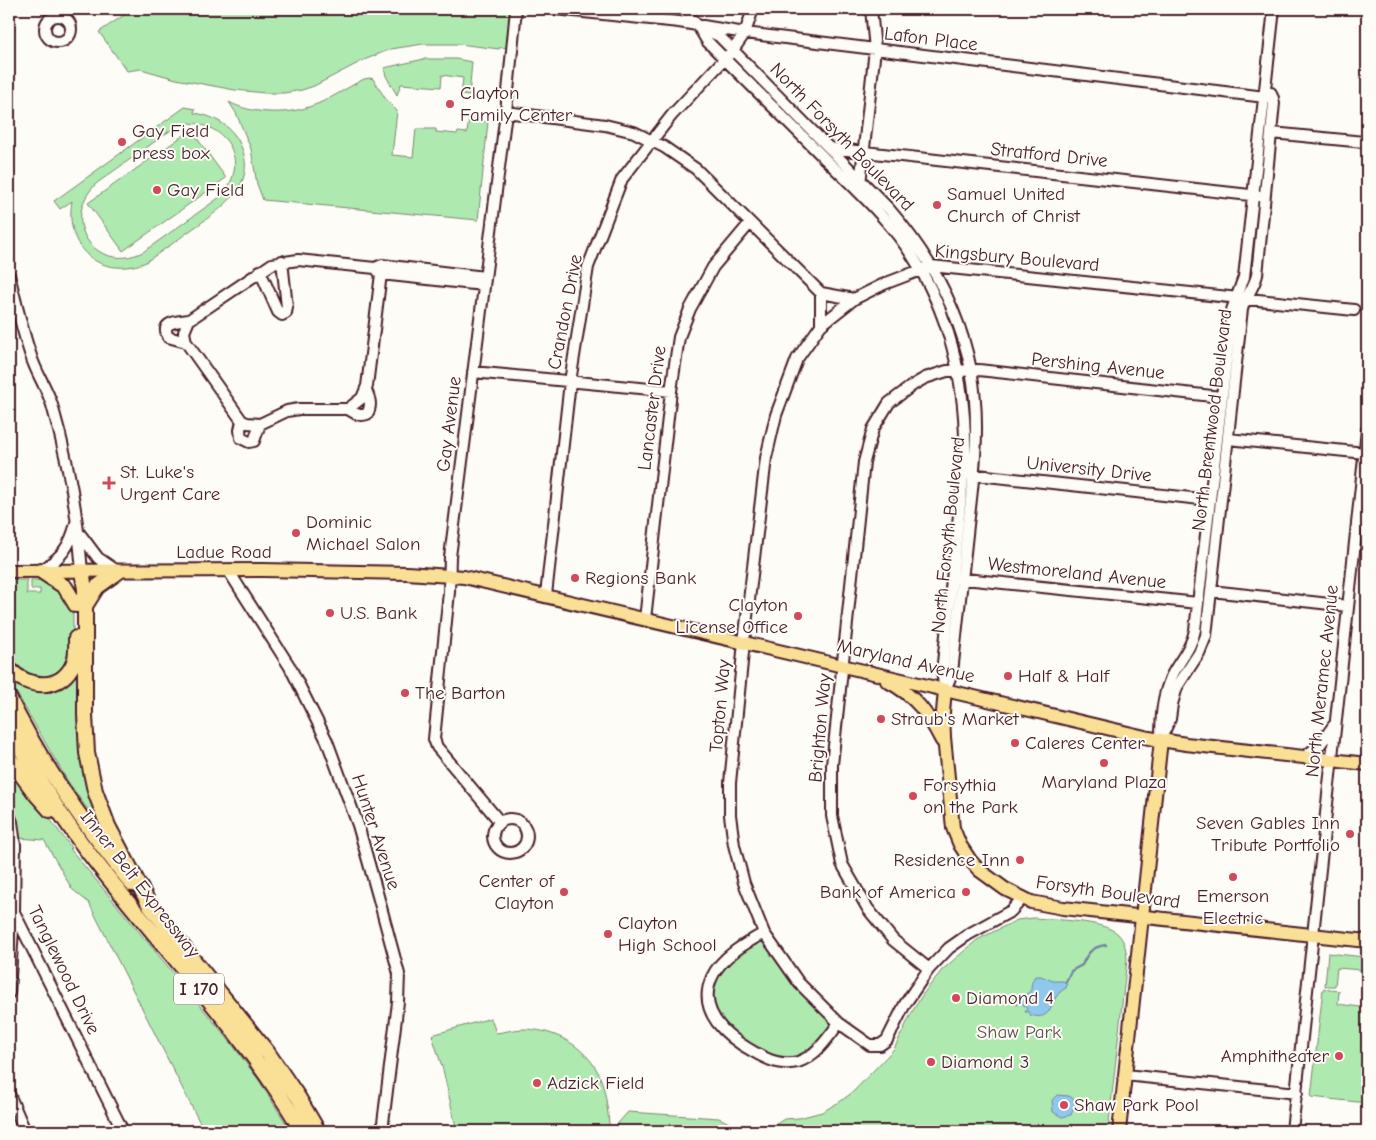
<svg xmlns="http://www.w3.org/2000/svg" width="1376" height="1140" font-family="'Comic Neue',sans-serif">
  <rect width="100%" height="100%" fill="#fdfcf7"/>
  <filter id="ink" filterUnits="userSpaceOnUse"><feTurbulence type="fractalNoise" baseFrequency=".02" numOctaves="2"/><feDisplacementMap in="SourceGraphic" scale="10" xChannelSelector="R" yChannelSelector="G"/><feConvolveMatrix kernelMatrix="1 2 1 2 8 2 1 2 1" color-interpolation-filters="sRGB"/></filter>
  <g filter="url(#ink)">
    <path fill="#aeeab0" stroke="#7c846e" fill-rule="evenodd" d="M133,9H512L508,47L499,48V49L459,44H423L391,49L364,60L314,86L302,90L284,93H265L235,90L176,79L141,69L127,71L99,32Z
      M424,59H456L472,62L469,96L461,95L463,78L442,75L441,87L401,84L397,95L386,76L384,68Z
      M370,78L373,79L387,101L397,111L392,155L413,157L416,129H436V132L457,134L458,132L467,133L469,119L488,122L478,220L263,200L257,184L251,149L236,113L229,102C251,114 285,115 309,107C328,101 346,88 364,79Z
      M185,107L195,109L194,113C211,115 229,124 238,140C262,184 222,208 191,230C176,241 161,252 144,263C99,279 64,248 72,201L60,209L54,201ZM189,123C231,125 250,166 220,197L143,252C95,275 58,220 97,183L171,130Z
      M191,130L226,178L123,251L88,203Z
      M9,580H27V594H40V589H31V580C57,580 57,587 73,606V655L57,676L39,681L9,665Z
      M79,660L106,828L102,830L67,780L9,680V674L33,688Z
      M9,764L70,846L71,850L228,1039L258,1079L291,1131H204L89,903L72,889L44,840L19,838L17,824L9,801Z
      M1034,918C1055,920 1103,920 1118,934C1125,941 1126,950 1127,959L1108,1131H766L784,1119L799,1118L822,1112L841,1101L853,1092L894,1049L912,1012L923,994L942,970L977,940L1017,920Z
      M764,933L780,959L839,1023L817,1049L789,1063L732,1039L708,997L719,966Z
      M1328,953L1364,957L1362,970L1337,968L1335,986H1325Z
      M1323,989L1339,991L1338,1004L1367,1008V1103L1311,1097Z
      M491,1018L496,1033C505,1032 515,1029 523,1029C551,1029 580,1043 595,1067C607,1086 607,1111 610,1131H457L443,1070L432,1035Z
      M628,1112L719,1118L745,1131H611Z"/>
    <path fill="#8ec8ed" stroke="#73849f" d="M1035,976H1041L1053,981H1064L1067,985L1066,988C1047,997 1056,1023 1030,1015L1029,1012H1025L1027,1009L1021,1002L1016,1005L1017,998C1039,990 1026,990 1035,976Z
      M1057,1095L1069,1096L1074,1099L1075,1104L1071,1115L1062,1117L1053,1112L1052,1100Z"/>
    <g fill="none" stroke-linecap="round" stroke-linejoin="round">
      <path stroke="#73849f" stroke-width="2.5" d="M1066,982L1071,971L1082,965C1088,952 1092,947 1106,945"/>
      <defs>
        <path id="minor" d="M555,9L679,22L745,33L1273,98
          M682,9L698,26L707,41C746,81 786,119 825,159C846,179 867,199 886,221C944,287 967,373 965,459L942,672L945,690
          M45 29a13 13 0 1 1 26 0a13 13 0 1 1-26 0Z
          M698,26L719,36L889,209C929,255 959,309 971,370C981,422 974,474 968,525C963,575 957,624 952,673L945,690
          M506,112L605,125L634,132L664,147L696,169L821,293L854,299L884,284L931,266L1354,310
          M1272,133L1364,142
          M829,148L1259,196
          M860,184L875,49L871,9
          M260,271L278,312L282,315L286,313L287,307L282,261
          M378,271L381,274L483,285
          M381,274L367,386L362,398L348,409H299L287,411L260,424L247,423L242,421L186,342L184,332L189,320L272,264L298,260L375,268L382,265L485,277
          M9,275C16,302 22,330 31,356C36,373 47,388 52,405C68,460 78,515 82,571
          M821,293V325L797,359L776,415L766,458L744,642L730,783V815L734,845L744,883L764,933L799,983L839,1023L870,1045H880L887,1040L905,1004L924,976L929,969L949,948L969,934L1011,911L1023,898
          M821,325L854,299
          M186,342L168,337C160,321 177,322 189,320
          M473,372L671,391
          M348,409C355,413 359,417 367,414C372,406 370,399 366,390
          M242,421L240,430L241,438L249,442L254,441L260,424
          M1228,439L1365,453
          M968,474L1210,500
          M80,534L98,558L117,571
          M228,570L290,667L327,741L358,825L378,896L399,974L398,1002L382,1131
          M41,571C61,557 70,548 76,523
          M955,578L1198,603
          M1211,591L1348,606
          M546,595L570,382L588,267L622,179L672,115L733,50L745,33L753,9
          M645,619L671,391L679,337L690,309L713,267L750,223
          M1163,734L1170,719L1172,704L1177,687L1199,653L1206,636L1242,309C1245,297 1254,288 1257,275L1274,103L1271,93
          M1161,740C1161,718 1162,696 1172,675C1180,660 1192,647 1195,630L1232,310L1244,277L1274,9
          M1304,757L1319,746L1334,725
          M9,815L12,822L15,845L14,912L123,1131
          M493 836a17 17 0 1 1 34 0a17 17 0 1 1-34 0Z
          M500,822L437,747L434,739L449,592L450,557L506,112L516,9
          M764,933C746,943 721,957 712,977C696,1012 727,1037 754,1052C768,1060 781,1066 798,1062C816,1056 828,1038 839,1023
          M929,969L893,940L868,909L842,864L832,816V765L864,462L873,429L889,403L913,385L925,378L947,371L979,370L1221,397
          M9,993L14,912
          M1125,1075L1297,1093
          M9,1094L25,1131
          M1292,1131L1367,430"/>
        <path id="major" d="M9,571L264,570L407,573L464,577L1149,738L1186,744L1367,764
          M887,681C915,695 928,714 942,741
          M945,690L943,712L944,737L953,828L960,845L970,860L979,870L1005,889L1031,902L1063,908L1367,941
          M1119,1131L1161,740"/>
        <path id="highway" d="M41,571L65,587L76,605
          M82,571L85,589V715L87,753L95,791L108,826L150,906L268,1053L298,1097L318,1131
          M85,606L97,587L118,572
          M9,669C28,689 62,692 74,662C77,654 76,646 76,638
          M9,698C42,765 85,826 132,884
          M9,728C33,771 58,813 88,852C159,945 244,1030 302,1131
          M9,758L35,793L50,810"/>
      </defs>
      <use href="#minor" stroke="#4a1f2b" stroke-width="14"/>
      <use href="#major" stroke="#4a1f2b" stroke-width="16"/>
      <use href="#highway" stroke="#4a1f2b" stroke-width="18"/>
      <use href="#minor" stroke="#fdfcf7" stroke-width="10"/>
      <use href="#major" stroke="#fadf96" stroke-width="12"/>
      <use href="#highway" stroke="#fadf96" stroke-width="14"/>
    </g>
  </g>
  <g fill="#d1495b" stroke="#fdfcf7" stroke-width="2">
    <circle cx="450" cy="104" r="5"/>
    <circle cx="122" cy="142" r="5"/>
    <circle cx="157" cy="190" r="5"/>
    <circle cx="937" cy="205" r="5"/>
    <path d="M106.5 475.5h5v5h5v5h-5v5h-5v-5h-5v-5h5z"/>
    <circle cx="296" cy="533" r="5"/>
    <circle cx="575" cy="578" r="5"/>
    <circle cx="330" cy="613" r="5"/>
    <circle cx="798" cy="616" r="5"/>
    <circle cx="1008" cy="676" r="5"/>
    <circle cx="405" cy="693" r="5"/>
    <circle cx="881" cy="719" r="5"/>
    <circle cx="1015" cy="743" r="5"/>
    <circle cx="1104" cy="763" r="5"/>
    <circle cx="913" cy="796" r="5"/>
    <circle cx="1350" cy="834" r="5"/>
    <circle cx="1020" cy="860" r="5"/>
    <circle cx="1233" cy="877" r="5"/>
    <circle cx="564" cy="892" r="5"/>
    <circle cx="966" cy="892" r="5"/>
    <circle cx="608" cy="934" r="5"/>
    <circle cx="956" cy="998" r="5"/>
    <circle cx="1339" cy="1056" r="5"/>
    <circle cx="931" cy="1062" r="5"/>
    <circle cx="537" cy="1083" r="5"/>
    <circle cx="1064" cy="1105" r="5"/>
  </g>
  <g text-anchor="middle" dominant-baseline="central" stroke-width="4" stroke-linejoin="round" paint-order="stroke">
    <rect fill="#fdfcf7" stroke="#806168" stroke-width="1" x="174" y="973.5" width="50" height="31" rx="4"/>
    <g font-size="18" font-weight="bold" fill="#4a1f2b">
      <text x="199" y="989">I 170</text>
    </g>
    <g font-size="19" fill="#4a1f2b" stroke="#fdfcf7">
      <text transform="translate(931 39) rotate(7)">Lafon Place</text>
      <text transform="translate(842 137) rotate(46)">North Forsyth Boulevard</text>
      <text transform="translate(1049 155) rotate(6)">Stratford Drive</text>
      <text transform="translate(1017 258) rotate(5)">Kingsbury Boulevard</text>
      <text transform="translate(565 312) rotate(-79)">Crandon Drive</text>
      <text transform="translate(1098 366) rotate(6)">Pershing Avenue</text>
      <text transform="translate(652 408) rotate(-83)">Lancaster Drive</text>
      <text transform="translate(1212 420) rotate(-83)">North Brentwood Boulevard</text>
      <text transform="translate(449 424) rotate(-83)">Gay Avenue</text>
      <text transform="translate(1089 469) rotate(6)">University Drive</text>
      <text transform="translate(948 535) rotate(-84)">North Forsyth Boulevard</text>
      <text x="224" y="552">Ladue Road</text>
      <text transform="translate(1077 573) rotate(6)">Westmoreland Avenue</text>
      <text transform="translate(906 661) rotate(13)">Maryland Avenue</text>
      <text transform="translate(1322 681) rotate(-84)">North Meramec Avenue</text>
      <text transform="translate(720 706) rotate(-85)">Topton Way</text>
      <text transform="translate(820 728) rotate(-85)">Brighton Way</text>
      <text transform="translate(376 832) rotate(72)">Hunter Avenue</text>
      <text transform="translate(140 884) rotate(52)">Inner Belt Expressway</text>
      <text transform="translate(1108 892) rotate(8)">Forsyth Boulevard</text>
      <text transform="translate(64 970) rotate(64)">Tanglewood Drive</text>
    </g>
    <g font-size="19" fill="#4a1f2b" stroke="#fdfcf7" text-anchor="start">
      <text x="460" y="93">Clayton<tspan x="460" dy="22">Family Center</tspan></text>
      <text x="132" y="131">Gay Field<tspan x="132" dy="22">press box</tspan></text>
      <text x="167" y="190">Gay Field</text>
      <text x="947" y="194">Samuel United<tspan x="947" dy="22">Church of Christ</tspan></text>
      <text x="120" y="472">St. Luke's<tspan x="120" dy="22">Urgent Care</tspan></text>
      <text x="306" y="522">Dominic<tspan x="306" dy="22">Michael Salon</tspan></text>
      <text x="585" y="578">Regions Bank</text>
      <text x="788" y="605" text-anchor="end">Clayton<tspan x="788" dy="22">License Office</tspan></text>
      <text x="340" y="613">U.S. Bank</text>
      <text x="1018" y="676">Half &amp; Half</text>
      <text x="415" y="693">The Barton</text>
      <text x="891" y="719">Straub's Market</text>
      <text x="1025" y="743">Caleres Center</text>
      <text x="1104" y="782" text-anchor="middle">Maryland Plaza</text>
      <text x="923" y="785">Forsythia<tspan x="923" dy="22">on the Park</tspan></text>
      <text x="1340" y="823" text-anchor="end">Seven Gables Inn<tspan x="1340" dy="22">Tribute Portfolio</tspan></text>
      <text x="1010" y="860" text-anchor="end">Residence Inn</text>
      <text x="554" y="881" text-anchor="end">Center of<tspan x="554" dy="22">Clayton</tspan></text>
      <text x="956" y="892" text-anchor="end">Bank of America</text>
      <text x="1233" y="896" text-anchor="middle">Emerson<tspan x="1233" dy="22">Electric</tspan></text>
      <text x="618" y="923">Clayton<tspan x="618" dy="22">High School</tspan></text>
      <text x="966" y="998">Diamond 4</text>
      <text x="1329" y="1056" text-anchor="end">Amphitheater</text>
      <text x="941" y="1062">Diamond 3</text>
      <text x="547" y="1083">Adzick Field</text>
      <text x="1074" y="1105">Shaw Park Pool</text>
    </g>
    <g font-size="19" fill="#63524c" stroke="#fdfcf7">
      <text x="1019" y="1032">Shaw Park</text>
    </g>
  </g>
  <rect width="1376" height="1140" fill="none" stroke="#fdfcf7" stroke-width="30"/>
  <rect x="15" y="15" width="1346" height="1110" fill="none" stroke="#4a1f2b" stroke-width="2" filter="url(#ink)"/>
</svg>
